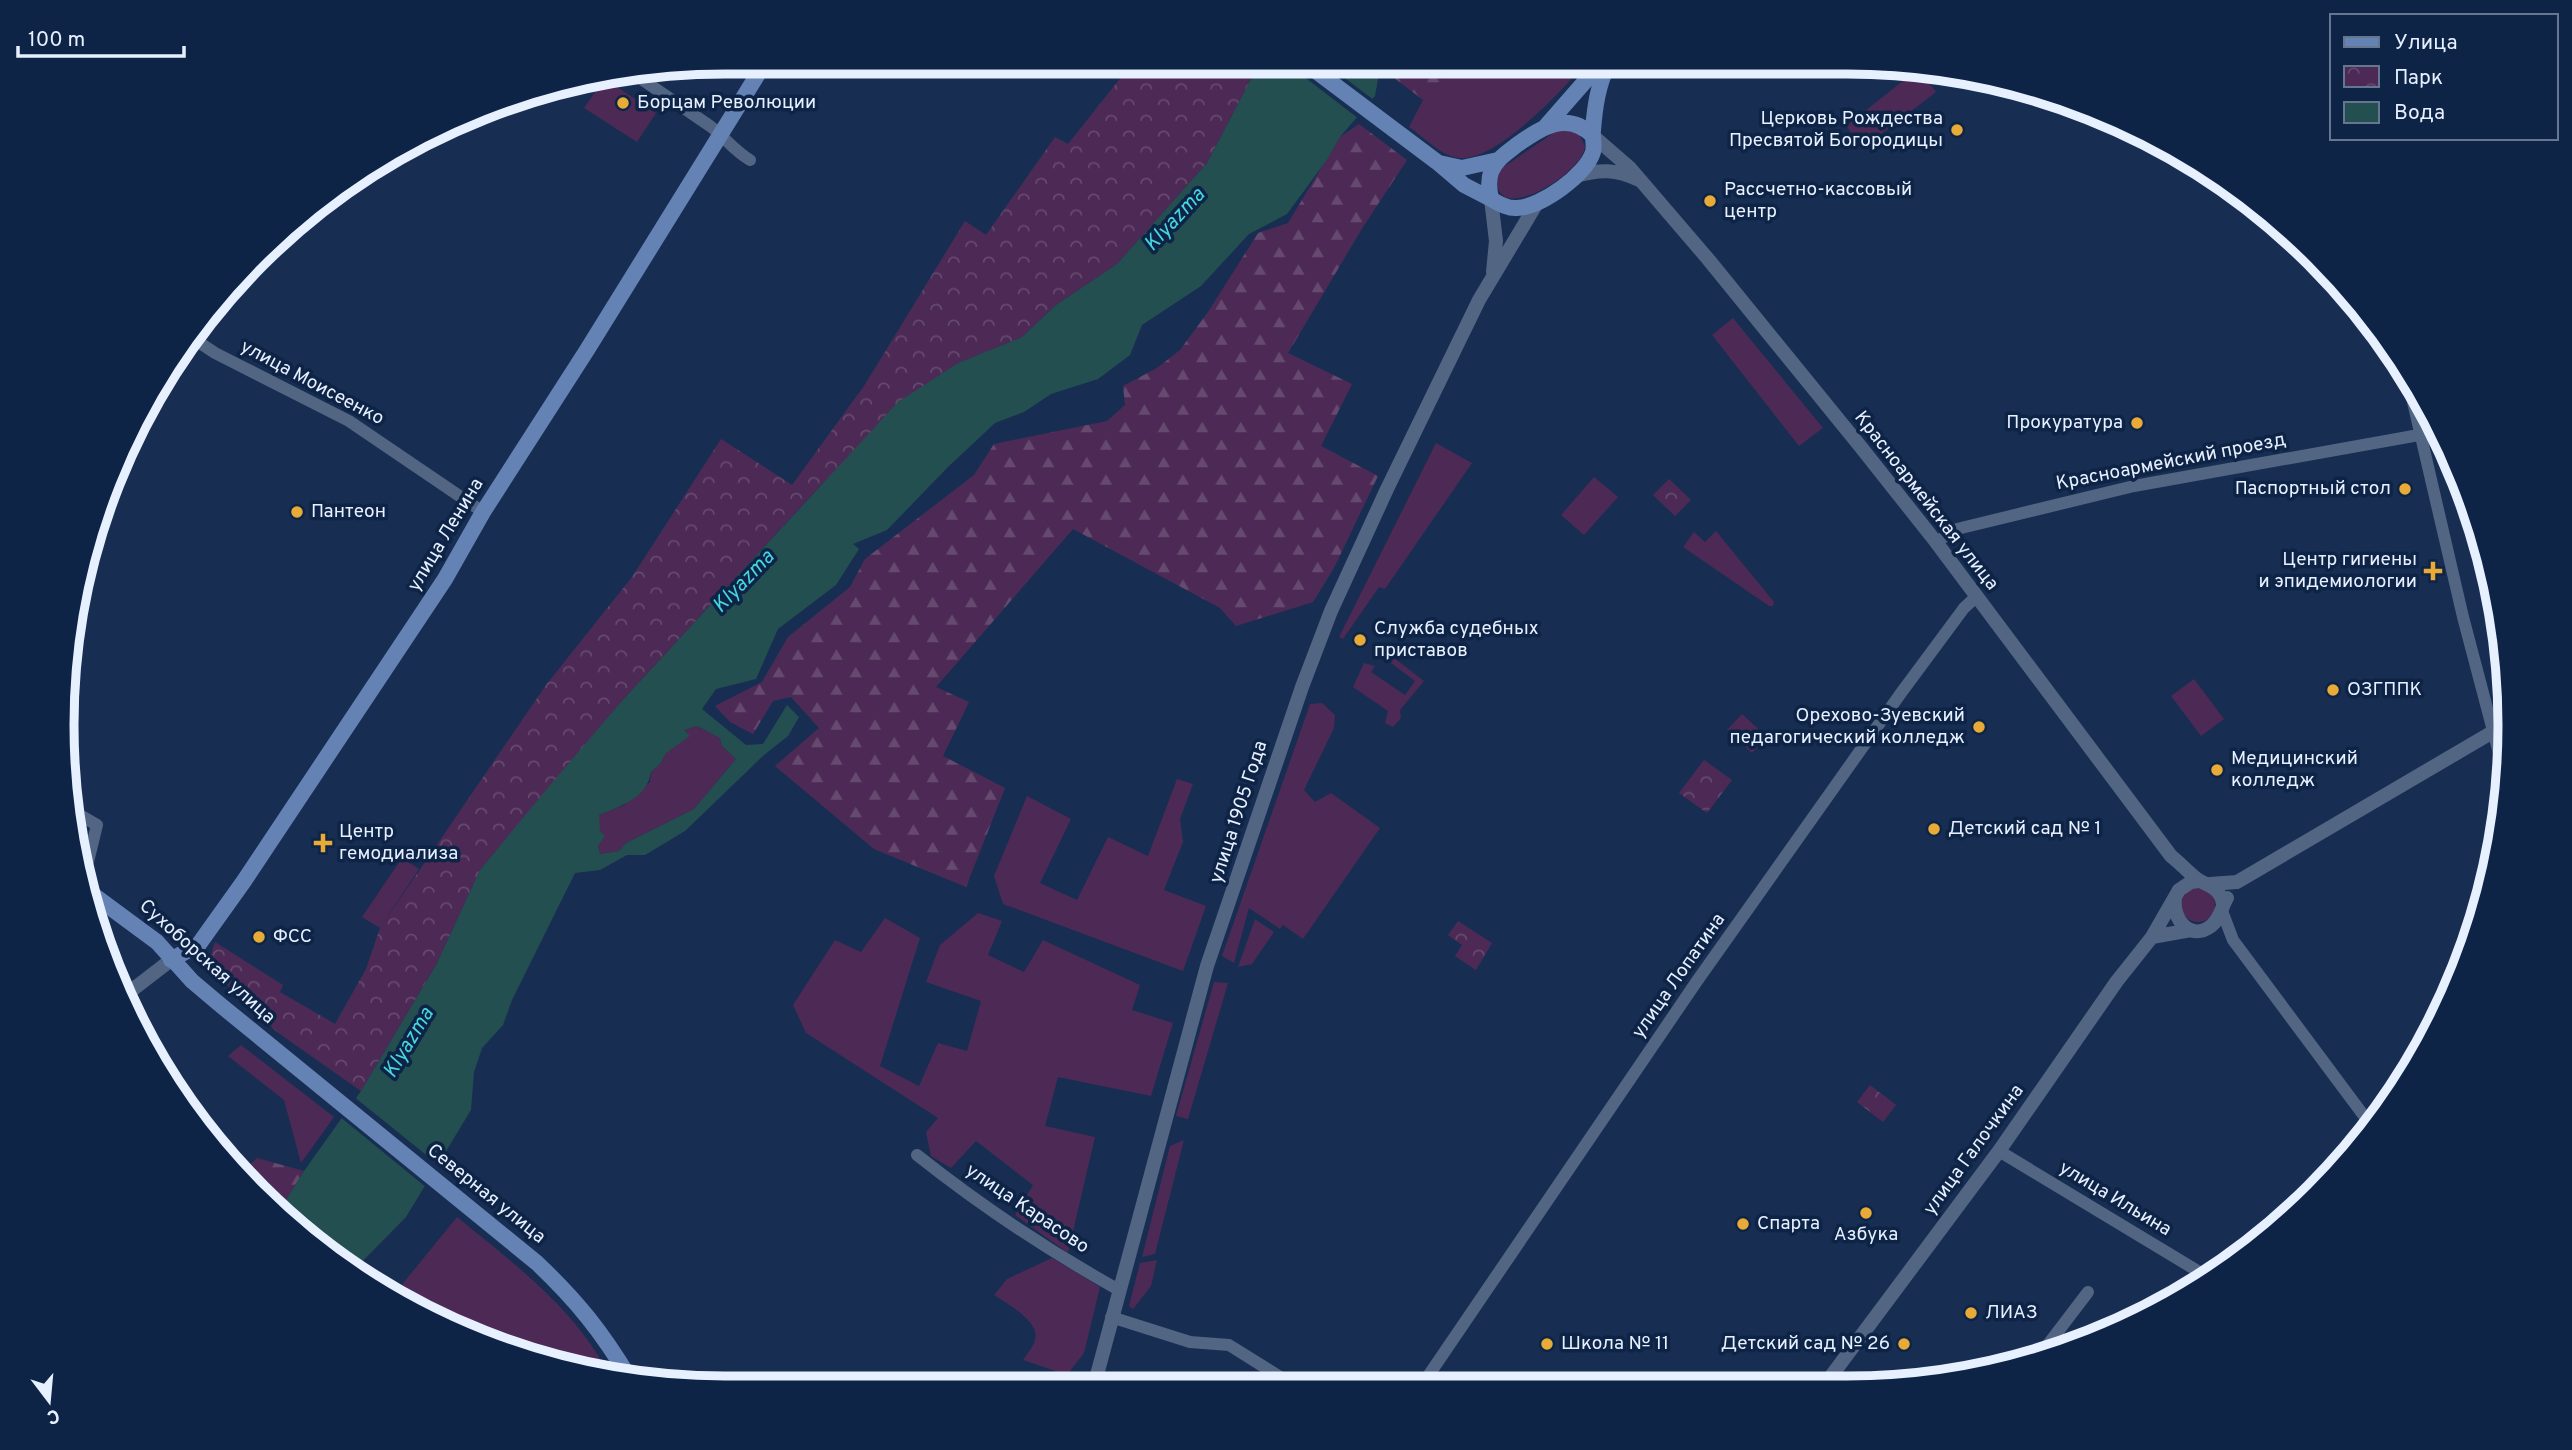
<svg xmlns="http://www.w3.org/2000/svg" width="2572" height="1450" font-family="Overpass,sans-serif">
  <defs>
    <pattern id="forest-firs" width="22" height="20" patternUnits="userSpaceOnUse" patternTransform="scale(1.75)"><rect width="22" height="20" fill="#4c2a55"/><path d="M5 1l3.5 6h-7zM16 11l3.5 6h-7z" fill="#66496e"/></pattern>
    <pattern id="park-crowns" width="20" height="18" patternUnits="userSpaceOnUse" patternTransform="scale(1.75)"><rect width="20" height="18" fill="#4c2a55"/><path d="M2 6a3 3 0 1 1 6 0M12 15a3 3 0 1 1 6 0" fill="none" stroke="#66496e"/></pattern>
  </defs>
  <rect width="100%" height="100%" fill="#172e52"/>
  <path fill="#4c2a55" d="M1459,62H1587C1563,89 1497,162 1459,158C1441,156 1424,137 1409,127L1423,100Z
    M1918,69L1936,92L1863,148L1846,126Z
    M608,81L656,113L637,142L584,108L602,82Z
    M1563,129L1579,134L1585,146C1583,176 1483,233 1499,170L1555,132Z
    M1733,318L1823,428L1799,446L1712,335Z
    M1436,443L1472,463L1385,589L1379,587L1343,639L1339,637Z
    M1594,477L1618,497L1584,535L1561,515Z
    M1716,531L1774,602L1773,606H1769L1683,547L1694,532L1705,542Z
    M1394,658L1424,681L1400,710L1401,718L1393,727L1385,723L1388,711L1353,687L1364,663L1375,666L1371,672L1405,695L1415,681L1391,663Z
    M2194,679L2224,719L2201,736L2171,696Z
    M1322,703L1335,715L1334,728L1304,790L1315,802L1331,793L1380,828L1303,939L1283,925L1280,929L1249,908L1234,963L1222,956L1310,704Z
    M1742,714L1767,737L1752,753L1727,730Z
    M697,726L720,738L722,746L736,759L694,809L626,843L619,851L600,854L598,846L605,836L599,831V815L624,805L650,782L651,772L660,764L666,753L689,735L684,730Z
    M1177,779L1193,784L1180,819L1183,842L1164,890L1206,906L1183,971L1003,904L994,876L1027,796L1071,819L1040,883L1077,900L1108,837L1148,856Z
    M402,858L419,869L380,928L362,917Z
    M2181 905a17 17 0 1 1 34 0a17 17 0 1 1-34 0Z
    M978,913L1002,921L988,955L1024,972L1043,940L1140,985L1132,1010L1173,1023L1151,1096L1058,1077L1045,1126L1095,1137L1068,1253L1015,1215L1033,1185L976,1141L951,1168L931,1156L926,1132L938,1118L806,1033L793,1005L835,940L861,952L885,918L920,938L880,1066L919,1086L938,1043L967,1051L981,1001L926,982L940,945Z
    M1255,919L1274,932L1252,964L1238,967Z
    M1214,982L1228,983L1188,1119L1176,1116Z
    M241,1045L334,1117L301,1163L284,1100L228,1056Z
    M1184,1140L1155,1254L1142,1257L1170,1146Z
    M457,1217C513,1263 576,1309 609,1375L553,1366L391,1298Z
    M1052,1258L1100,1287L1084,1353L1067,1375L1023,1360C1027,1354 1033,1347 1035,1340C1041,1322 1006,1303 994,1295L1007,1279Z
    M1157,1260L1151,1286L1133,1309L1129,1306L1140,1263Z"/>
  <path fill="url(#forest-firs)" d="M1384,62H1459L1423,100L1381,68Z
    M1359,124L1407,160L1363,227L1288,353L1352,384L1321,446L1378,476L1334,568L1313,602L1236,626L1220,608L1073,529L936,687L969,702L943,756L1005,788L966,887L874,849L775,766L819,728L791,697L773,701L753,734L730,722L715,706L762,682L788,637L850,587L865,559L974,475L994,444L1107,421L1125,405L1123,386L1157,368L1180,350L1208,312L1258,233L1288,223L1340,137Z
    M257,1158L304,1171L281,1208L240,1174Z"/>
  <path fill="url(#park-crowns)" d="M1125,62H1260L1207,163L1117,264L1056,305L1022,337L958,363L821,485L620,703L480,870L436,965L361,1091L277,1032L215,974L209,962L215,942L283,985L280,992L335,1024L366,969L380,928L546,685L632,577L721,439L792,485L864,386L965,221L986,235L1055,137L1068,144L1130,66Z
    M1669,479L1691,500L1675,516L1653,495Z
    M1704,760L1732,780L1707,813L1679,793Z
    M1458,921L1492,943L1476,970L1455,956L1462,945L1448,935Z
    M1870,1085L1896,1105L1883,1122L1857,1102Z"/>
  <path fill="#244f51" fill-rule="evenodd" d="M1260,62H1384L1380,68L1375,96L1340,137L1326,161L1287,214L1249,234L1201,286L1142,325L1130,355L1098,379L1051,394L1024,412L995,423L949,466L887,530L853,544L859,549L836,585L778,629L756,679L716,689L702,709L746,745L763,744L787,705L799,717L788,736L764,755L685,831L645,855H627L600,870L575,873L512,1000L503,1025L482,1048L474,1072L471,1110L406,1217L355,1269L281,1208L304,1171L361,1091L436,965L480,870L546,790L620,703L898,402L958,363L1022,337L1056,305L1117,264L1207,163ZM697,726L720,738L722,746L736,759L694,809L626,843L619,851L600,854L598,846L605,836L600,831L599,815C621,806 647,798 651,772L660,764L666,753L690,736L684,730Z"/>
  <path fill="#172e52" d="M1285,62H1324L1375,101L1359,119Z
    M353,1096L440,1166L427,1188L339,1116Z"/>
  <g fill="none" stroke-linecap="round" stroke-linejoin="round">
    <path stroke="#526583" stroke-width="12" d="M637,76L710,126C726,138 732,149 750,160
      M191,337L215,353L349,421L483,512
      M2406,372L2463,617L2506,780
      M1936,542L1957,529L2134,486L2419,435
      M73,811L97,825L86,870
      M2222,911L2233,940L2370,1124
      M1999,1151L2211,1279
      M917,1155C980,1205 1049,1251 1119,1290
      M1111,1317L1190,1342L1229,1345L1293,1385
      M2037,1359L2088,1292
      M1422,1385L1697,981L1901,693L1964,608L1977,596"/>
    <path stroke="#526583" stroke-width="14" d="M1592,135L1630,168L1708,259L1860,446L1936,542L2171,856C2180,863 2188,872 2197,879C2209,887 2220,887 2223,904
      M1576,176C1600,169 1616,169 1639,180
      M1491,199L1496,241L1493,272
      M2210,884L2237,882L2508,723
      M2175,898C2172,919 2190,942 2211,926C2221,918 2221,908 2227,898
      M2152,937L2191,930
      M123,997L171,960
      M1826,1383L1999,1151L2117,981L2152,937L2179,890L2191,882L2199,881
      M1094,1386L1207,966L1302,687L1331,611L1387,489L1479,300L1537,203"/>
    <path stroke="#6482b3" stroke-width="16" d="M1304,62L1437,162L1464,185L1491,199
      M1546,126L1602,62
      M1592,135C1567,111 1542,127 1518,144C1508,152 1496,159 1491,172C1488,181 1489,190 1491,199C1499,204 1508,209 1517,208C1541,207 1586,175 1593,152C1595,145 1592,138 1593,130C1595,105 1598,85 1609,62
      M1439,163L1462,168L1498,160
      M92,894L157,942L192,981L218,1003L537,1263C577,1301 602,1332 630,1379
      M171,960L199,944L244,881L445,579L483,512L587,350L766,61"/>
  </g>
  <g fill="#e8ab37" stroke="#0e2447" stroke-width="2.5">
    <circle cx="623" cy="103" r="7"/>
    <circle cx="1957" cy="130" r="7"/>
    <circle cx="1710" cy="201" r="7"/>
    <circle cx="2137" cy="423" r="7"/>
    <circle cx="2405" cy="489" r="7"/>
    <circle cx="297" cy="512" r="7"/>
    <path d="M2429.5 560.5h7v7h7v7h-7v7h-7v-7h-7v-7h7z"/>
    <circle cx="1360" cy="640" r="7"/>
    <circle cx="2333" cy="690" r="7"/>
    <circle cx="1979" cy="727" r="7"/>
    <circle cx="2217" cy="770" r="7"/>
    <circle cx="1934" cy="829" r="7"/>
    <path d="M319.5 832.5h7v7h7v7h-7v7h-7v-7h-7v-7h7z"/>
    <circle cx="259" cy="937" r="7"/>
    <circle cx="1866" cy="1213" r="7"/>
    <circle cx="1743" cy="1224" r="7"/>
    <circle cx="1971" cy="1313" r="7"/>
    <circle cx="1547" cy="1344" r="7"/>
    <circle cx="1904" cy="1344" r="7"/>
  </g>
  <g text-anchor="middle" dominant-baseline="central" stroke-width="7" stroke-linejoin="round" paint-order="stroke">
    <g font-size="19" fill="#e7f0ff" stroke="#0e2447" text-anchor="start">
      <text x="637" y="103">Борцам Революции</text>
      <text x="1943" y="119" text-anchor="end">Церковь Рождества<tspan x="1943" dy="22">Пресвятой Богородицы</tspan></text>
      <text x="1724" y="190">Рассчетно-кассовый<tspan x="1724" dy="22">центр</tspan></text>
      <text x="2123" y="423" text-anchor="end">Прокуратура</text>
      <text x="2391" y="489" text-anchor="end">Паспортный стол</text>
      <text x="311" y="512">Пантеон</text>
      <text x="2417" y="560" text-anchor="end">Центр гигиены<tspan x="2417" dy="22">и эпидемиологии</tspan></text>
      <text x="1374" y="629">Служба судебных<tspan x="1374" dy="22">приставов</tspan></text>
      <text x="2347" y="690">ОЗГППК</text>
      <text x="1965" y="716" text-anchor="end">Орехово-Зуевский<tspan x="1965" dy="22">педагогический колледж</tspan></text>
      <text x="2231" y="759">Медицинский<tspan x="2231" dy="22">колледж</tspan></text>
      <text x="1948" y="829">Детский сад № 1</text>
      <text x="339" y="832">Центр<tspan x="339" dy="22">гемодиализа</tspan></text>
      <text x="273" y="937">ФСС</text>
      <text x="1757" y="1224">Спарта</text>
      <text x="1866" y="1235" text-anchor="middle">Азбука</text>
      <text x="1985" y="1313">ЛИАЗ</text>
      <text x="1561" y="1344">Школа № 11</text>
      <text x="1890" y="1344" text-anchor="end">Детский сад № 26</text>
    </g>
    <g font-size="19" fill="#e7f0ff" stroke="#0e2447">
      <text transform="translate(312 383) rotate(28)">улица Моисеенко</text>
      <text transform="translate(2171 462) rotate(-11)">Красноармейский проезд</text>
      <text transform="translate(1926 501) rotate(52)">Красноармейская улица</text>
      <text transform="translate(446 535) rotate(-59)">улица Ленина</text>
      <text transform="translate(1239 812) rotate(-72)">улица 1905 Года</text>
      <text transform="translate(207 962) rotate(42)">Сухоборская улица</text>
      <text transform="translate(1679 976) rotate(-55)">улица Лопатина</text>
      <text transform="translate(1974 1150) rotate(-54)">улица Галочкина</text>
      <text transform="translate(486 1194) rotate(39)">Северная улица</text>
      <text transform="translate(2115 1199) rotate(31)">улица Ильина</text>
      <text transform="translate(1027 1209) rotate(34)">улица Карасово</text>
    </g>
    <g font-size="21" font-style="italic" fill="#46d6dd" stroke="#0e2447">
      <text transform="translate(1175 220) rotate(-47)">Klyazma</text>
      <text transform="translate(744 582) rotate(-46)">Klyazma</text>
      <text transform="translate(409 1043) rotate(-59)">Klyazma</text>
    </g>
  </g>
  <path d="M0 0H2572V1450H0ZM725 74H1847A651 651 0 0 1 2498 725V725A651 651 0 0 1 1847 1376H725A651 651 0 0 1 74 725V725A651 651 0 0 1 725 74Z" fill="#0e2447" fill-rule="evenodd"/>
  <path fill="none" stroke="#e7f0ff" stroke-width="9" d="M725 74H1847A651 651 0 0 1 2498 725V725A651 651 0 0 1 1847 1376H725A651 651 0 0 1 74 725V725A651 651 0 0 1 725 74Z"/>
  <rect x="2330" y="14" width="228" height="126" fill="#0e2447" stroke="#657691" stroke-width="2"/>
  <rect x="2344" y="37" width="35" height="10" fill="#6482b3" stroke="#657691" stroke-width="2"/>
  <text x="2394" y="49" font-size="21" fill="#e7f0ff">Улица</text>
  <rect x="2344" y="66" width="35" height="21" fill="url(#park-crowns)" stroke="#657691" stroke-width="2"/>
  <text x="2394" y="84" font-size="21" fill="#e7f0ff">Парк</text>
  <rect x="2344" y="102" width="35" height="21" fill="#244f51" stroke="#657691" stroke-width="2"/>
  <text x="2394" y="119" font-size="21" fill="#e7f0ff">Вода</text>
  <g transform="translate(49 1401) rotate(164)" stroke="#0e2447" stroke-width="5" paint-order="stroke">
  <path d="M0-5L12 26L0 18L-12 26Z" fill="#e7f0ff"/>
  <text y="-10" font-size="19" font-weight="bold" text-anchor="middle" fill="#e7f0ff">С</text>
  </g>
  <path d="M18 46v10h166v-10" fill="none" stroke="#e7f0ff" stroke-width="3.5"/>
  <text x="28" y="46" font-size="21" fill="#e7f0ff" stroke="#0e2447" stroke-width="5" paint-order="stroke">100 m</text>
</svg>
